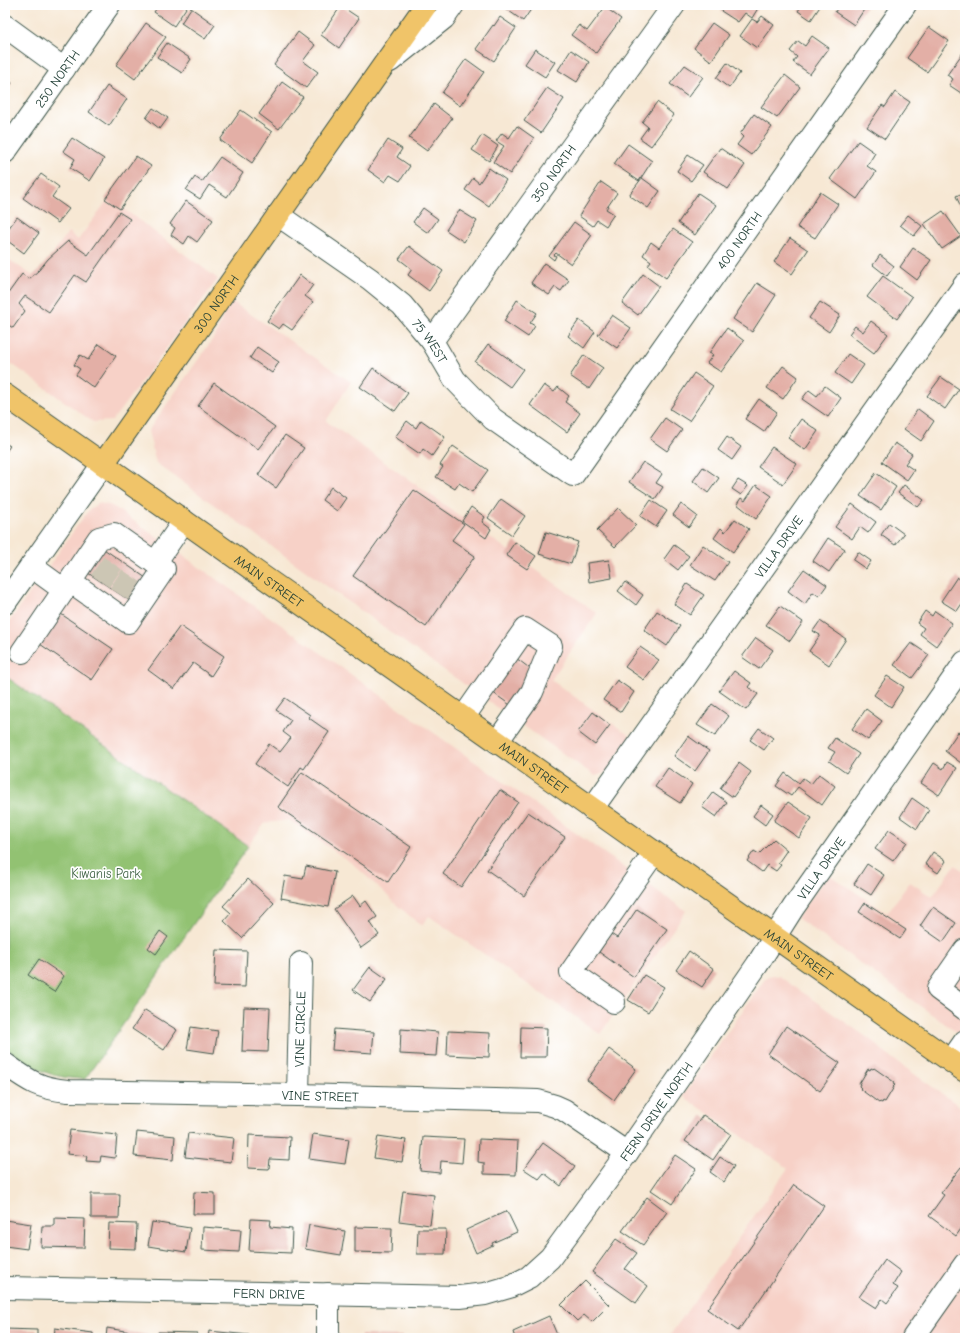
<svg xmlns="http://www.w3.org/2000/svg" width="970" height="1343" font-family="'Comic Neue',sans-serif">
  <rect width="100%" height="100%" fill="#fff"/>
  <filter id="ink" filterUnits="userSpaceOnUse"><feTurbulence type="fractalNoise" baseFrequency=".025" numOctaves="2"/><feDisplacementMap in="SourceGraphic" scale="8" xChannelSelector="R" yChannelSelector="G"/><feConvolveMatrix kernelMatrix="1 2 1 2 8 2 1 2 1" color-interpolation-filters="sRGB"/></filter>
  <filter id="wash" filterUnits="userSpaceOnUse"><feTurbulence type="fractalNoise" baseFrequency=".012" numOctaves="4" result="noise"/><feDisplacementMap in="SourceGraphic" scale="16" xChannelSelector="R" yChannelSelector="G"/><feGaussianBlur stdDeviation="0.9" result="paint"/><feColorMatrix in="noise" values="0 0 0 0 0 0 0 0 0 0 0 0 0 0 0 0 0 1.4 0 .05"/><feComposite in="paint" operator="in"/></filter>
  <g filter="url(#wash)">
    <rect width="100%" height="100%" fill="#f7e8d4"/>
    <path fill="#f7d1c7" d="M109,198L218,279L112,421L93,422L5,359V257L36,278L68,232L78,240Z
      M228,299L351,382L326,421L597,613L551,680L633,738L608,772L595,776L414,649L156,463L148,431L217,333Z
      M98,503L109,505L114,507L686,911L600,1034L429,916L422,926L393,902L385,893L353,864L289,820L265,823L248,846L5,676V628L87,512Z
      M955,865L965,872V1038L797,918L828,874L887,913L910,882L932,897Z
      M772,975L779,976L875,1043L886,1054L965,1110V1338H668L788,1168L683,1096L765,979Z"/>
    <path fill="#92c272" stroke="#588053" d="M5,676L248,846L85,1079C47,1078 35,1068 5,1048Z"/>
    <g id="blocks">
      <path fill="#e3afa6" d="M159,5H188L174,26L154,12Z
        M503,5H534L523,21L502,6Z
        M725,5H760L752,18L745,13L738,22L721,11Z
        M802,5H821L811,20L798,11Z
        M839,5H867L854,25L835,12Z
        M341,6L359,18L339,48L321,35Z
        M605,7L621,19L596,53L571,35L579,25L587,31Z
        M191,8L215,25L205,39L181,23Z
        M762,16L774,25L757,48L740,36L752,19L757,22Z
        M500,17L516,28L494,61L476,49L493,25L494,26Z
        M146,23L166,37L135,79L116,65Z
        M712,23L729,35L711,61L694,48Z
        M929,27L949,41L927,72L907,58Z
        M298,32L315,45L303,61L318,72L306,88L274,65Z
        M812,36L829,48L810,74L793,62L797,57L790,51L798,41L805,46Z
        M167,43L191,59L182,73L157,57Z
        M535,49L555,62L545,77L525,64Z
        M571,50L589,62L577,82L558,70Z
        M964,51L965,52V88L961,93L949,85L953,79L947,75Z
        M466,59L484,72L460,106L442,93Z
        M727,63L740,73L729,88L716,78Z
        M685,65L703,77L688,97L670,84Z
        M785,75L800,87L777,118L761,107Z
        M5,78L12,83L5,91Z
        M282,82L303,97L279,129L259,114Z
        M107,86L127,99L109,126L89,112Z
        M547,88L564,99L541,133L524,121Z
        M895,92L910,102L885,139L867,127L882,105L885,107Z
        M657,102L674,115L651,146L640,138L648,127L642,122Z
        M434,104L452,118L427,151L409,138Z
        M153,108L168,118L160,129L146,118Z
        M241,110L272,132L252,163L220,140Z
        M754,114L772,127L751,155L737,145L743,137L740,134Z
        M517,126L534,138L510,174L493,162L504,146L496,141L502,133L509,138Z
        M482,135L498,146L489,161L472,150Z
        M72,138L104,159L90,181L70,168L75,159L63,151Z
        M388,140L402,149L397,157L410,166L400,181L390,175L385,182L368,170Z
        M858,141L875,153L867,166L876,172L857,199L830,179Z
        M628,144L652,161L639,181L614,164Z
        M720,148L745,165L728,189L703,172Z
        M688,155L703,165L691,181L677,171Z
        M136,156L151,166L120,209L105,199Z
        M220,157L243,173L227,197L209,185L200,199L186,190L195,177L202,182Z
        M489,168L506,180L489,206L465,190L473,178L479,183Z
        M41,174L59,187L52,197L69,209L58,223L23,198Z
        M642,178L660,191L648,208L629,195Z
        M601,182L617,193L606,209L614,214L606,226L597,220L593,226L579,216Z
        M820,192L838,204L815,238L797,227Z
        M965,192V216L956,196Z
        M698,193L716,205L695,235L678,223Z
        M186,201L213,220L197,242L189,236L184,244L171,235L175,228L170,224Z
        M423,208L438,219L428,233L413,222Z
        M459,210L477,221L464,242L446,230Z
        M943,211L961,236L942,249L924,224Z
        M119,212L130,219L86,282L75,275L49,312L25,296L19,304L25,311L13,328L7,324L5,325V293L7,295L22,274L29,279L39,270L48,259L68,241L88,255Z
        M908,215L922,226L914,236L900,225Z
        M17,217L39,233L24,253L5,239V233Z
        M574,222L592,235L571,264L556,253L554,255L556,256L554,260L549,256Z
        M673,229L692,242L666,278L648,265L651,261L643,255L651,242L659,248Z
        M790,238L808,250L792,274L774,262Z
        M409,246L443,271L429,291L408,275L412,269L399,259Z
        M913,248L931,260L917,280L900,267Z
        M880,255L894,266L887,276L873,265Z
        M544,263L569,280L561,291L555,287L549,295L531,283Z
        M643,274L659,286L638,315L622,303Z
        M300,275L313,285L305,296L313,302L292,330L283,324L279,329L267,321Z
        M883,276L912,297L897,319L867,297Z
        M757,283L776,295L752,332L733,319Z
        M517,300L537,313L530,323L535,326L528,337L504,321Z
        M820,302L840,315L829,332L809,318Z
        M612,315L631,328L617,348L598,335Z
        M579,320L595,332L584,348L568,336Z
        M871,321L888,334L874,353L849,334L855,326L863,332Z
        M727,328L744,341L721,372L707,363L713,355L709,353Z
        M99,344L116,356L94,388L76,375L80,369L74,365L80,355L88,360Z
        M488,344L523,369L510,387L475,362Z
        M257,347L279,362L272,373L250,358Z
        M848,354L864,365L851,384L835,373Z
        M584,355L603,368L589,389L570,376Z
        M783,366L798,377L783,399L767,388Z
        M373,368L408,393L395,411L360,387Z
        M694,373L713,386L689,421L670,409Z
        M941,377L959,389L945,409L927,396Z
        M214,383L275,427L258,449L198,406Z
        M544,385L554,392L558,387L569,396L565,402L580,413L567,432L530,405Z
        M825,386L841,398L828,417L802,399L809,390L817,396Z
        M759,399L777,412L764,432L745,419Z
        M918,409L934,421L921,441L904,429Z
        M665,418L682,430L667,451L650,439Z
        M801,419L818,431L805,450L788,438Z
        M421,420L445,437L432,456L423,449L420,454L395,437L407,421L416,428Z
        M285,435L304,448L276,488L258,475Z
        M727,437L741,447L732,460L718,450Z
        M5,443L10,446L5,453Z
        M895,443L912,454L905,464L914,470L907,480L882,462Z
        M453,446L488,470L472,492L459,483L455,489L436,477L443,467L440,465Z
        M772,447L797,464L783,484L758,467Z
        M643,462L662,474L656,483L663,487L655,499L629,482Z
        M703,467L719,478L708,493L693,481Z
        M876,473L896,487L881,510L860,496Z
        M738,480L748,486L741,495L732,489Z
        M756,485L772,496L756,519L737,504L741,498L745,501Z
        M904,485L924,500L918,507L898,493Z
        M331,487L346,498L337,511L322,500Z
        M414,490L464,524L452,540L475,556L426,627L353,576Z
        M501,499L525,516L512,535L488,518Z
        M651,500L667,511L656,527L640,516Z
        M681,504L697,516L689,527L673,515Z
        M852,504L876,522L868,533L860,527L852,539L835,527Z
        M471,507L485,517L482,522L491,529L486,538L462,521Z
        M618,508L636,525L615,547L597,530Z
        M735,519L749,529L733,552L714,538L721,528L725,532Z
        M889,523L904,534L895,545L881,535Z
        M546,532L578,542L571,564L539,554Z
        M828,538L845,549L829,572L813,561Z
        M515,542L536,556L527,569L506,555Z
        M98,545L146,578L130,601L82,569Z
        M674,545L689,556L678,570L664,559Z
        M703,545L728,562L715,581L690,565Z
        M858,552L871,561L866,569L853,560Z
        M609,560L612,578L589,582L587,563Z
        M804,569L827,585L819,596L813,592L805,604L788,591Z
        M957,577L965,583V599L957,611L941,601Z
        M625,582L643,595L636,605L618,591Z
        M687,584L704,595L690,615L674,604Z
        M780,606L803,622L790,641L766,625Z
        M657,611L680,626L667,646L644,630Z
        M925,611L932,616L935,611L952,623L936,646L920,634L924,628L917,623Z
        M61,614L113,649L92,680L40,644Z
        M820,621L846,639L829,665L809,651L820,635L813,631Z
        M180,626L224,656L211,676L193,663L174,689L148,670Z
        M756,638L773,650L759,669L742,657Z
        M911,643L929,655L912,678L894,665Z
        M640,647L659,660L644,680L625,667Z
        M516,658L536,673L513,707L492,692Z
        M734,671L751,683L748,687L758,694L746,710L719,691Z
        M887,676L904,687L891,707L874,695Z
        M617,680L634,692L621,712L603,700Z
        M285,698L310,715L309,718L329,732L304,769L301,767L288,787L255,764L269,744L280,752L291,738L283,732L291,720L276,710Z
        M712,704L729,716L715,736L697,725Z
        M866,709L882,721L868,740L852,729Z
        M593,712L610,725L595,745L578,732Z
        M759,728L773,738L764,750L750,740Z
        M958,732L965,737V758L961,763L945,751Z
        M688,736L709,751L695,771L674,756Z
        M835,738L859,754L846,773L829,761L835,752L828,748Z
        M947,762L957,768L939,795L921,783L934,763L943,769Z
        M739,763L751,772L733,797L720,788Z
        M668,768L692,784L680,803L655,787Z
        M302,772L411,847L388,882L278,807Z
        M785,773L799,783L803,778L811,784L819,774L835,786L822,805L798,787L791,796L776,786Z
        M500,790L518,802L461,887L443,874Z
        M713,792L727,802L716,817L702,807Z
        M912,798L929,810L917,829L900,817Z
        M788,802L812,818L799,838L774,821Z
        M761,805L773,814L765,825L753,816Z
        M528,812L565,837L524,896L487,870Z
        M889,830L907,842L893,861L875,849Z
        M774,839L787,850L778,863L781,865L776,871L767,865L762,872L747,861L754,851L759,854Z
        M933,852L946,861L938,873L925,864Z
        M867,864L884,875L871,895L854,884Z
        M306,866L335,872L328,907L281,898L285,876L303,879Z
        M248,879L274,903L242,938L224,921L231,913L223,906Z
        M353,896L360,906L366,901L377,917L370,922L379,935L361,948L334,909Z
        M865,903L906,930L900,939L859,912Z
        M933,907L956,923L943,942L920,926Z
        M637,909L667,929L634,977L599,952L611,934L617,938Z
        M160,931L168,937L156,954L148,948Z
        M216,950L247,951L245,987L214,986Z
        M689,951L714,969L702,987L676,970Z
        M39,959L64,976L54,992L28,975Z
        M370,967L387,979L370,1002L353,990Z
        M644,975L664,987L648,1012L628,1000Z
        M244,1007L270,1008L268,1052L242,1051Z
        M145,1010L177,1030L164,1050L132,1029Z
        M786,1026L840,1063L820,1091L768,1054Z
        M191,1027L218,1031L214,1053L187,1049Z
        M521,1027L547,1028L546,1057H520Z
        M334,1029L374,1032L372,1053L332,1050Z
        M401,1029L438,1032L436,1056L400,1054Z
        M448,1031L490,1033L489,1057L447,1055Z
        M609,1049L636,1069L614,1100L587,1080Z
        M871,1068L873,1069L874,1068L894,1082L893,1084L895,1085L893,1087H894L885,1102L883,1101L882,1103L880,1102L879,1103L860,1089L861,1088L859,1086L860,1084H859L868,1069L870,1070Z
        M703,1115L731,1134L713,1160L685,1141Z
        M70,1130L117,1135L115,1158L101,1156L100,1162L86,1161L87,1156L67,1154Z
        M137,1132L175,1136L173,1160L134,1156Z
        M188,1133L234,1138L231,1162L185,1157Z
        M313,1134L349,1139L345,1164L309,1159Z
        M249,1135L290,1137L289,1160L270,1159L269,1169L248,1168Z
        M378,1136L406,1140L402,1162L374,1158Z
        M423,1137L464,1139L462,1163L441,1161L440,1173L420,1171Z
        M479,1139L518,1141L516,1175L484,1174V1163L478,1162Z
        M543,1143L575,1166L561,1186L544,1173L539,1179L524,1169Z
        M675,1155L696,1169L672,1204L651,1190Z
        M720,1157L734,1166L724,1182L710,1172Z
        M961,1167L965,1169V1223L956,1236L929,1216L944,1195L941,1193Z
        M794,1185L824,1206L738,1331L707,1309Z
        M403,1191L434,1195L430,1225L399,1221Z
        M194,1192L215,1193V1214H193Z
        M91,1194H120L119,1218H91Z
        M647,1197L667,1212L643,1245L622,1231Z
        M507,1211L517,1232L492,1243L493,1245L476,1253L466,1230Z
        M54,1218L85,1219L84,1248L41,1247L42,1226H54Z
        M251,1219L271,1220L270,1227L292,1229L291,1253L249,1251Z
        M5,1220L31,1224L27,1249L5,1246Z
        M152,1222L190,1228L186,1252L148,1246Z
        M109,1223L137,1224L136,1249L108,1248Z
        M309,1225L345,1231L341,1255L305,1249Z
        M203,1227L241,1230L239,1252L202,1250Z
        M355,1227L392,1228L391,1253L355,1252Z
        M418,1229H446L445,1254H417Z
        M616,1239L637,1253L625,1269L648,1286L636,1303L592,1272Z
        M885,1260L901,1272L893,1285L898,1288L887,1303L882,1299L876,1308L859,1297Z
        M585,1281L609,1305L592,1322L584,1315L577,1321L561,1305Z
        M549,1316L558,1337L515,1338L513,1332Z
        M55,1328L93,1333V1338H54Z
        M107,1328L148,1335L147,1338H106Z
        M5,1329L37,1330V1338H5Z
        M209,1331L249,1335V1338H208Z
        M158,1332L197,1333V1338H157Z
        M361,1335L402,1336V1338H361Z
        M261,1336H300V1338H261Z
        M504,1336V1338H493V1337Z"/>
    </g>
  </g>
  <g filter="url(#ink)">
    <use href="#blocks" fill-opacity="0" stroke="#3f574c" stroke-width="1"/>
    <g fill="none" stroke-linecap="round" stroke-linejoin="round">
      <path stroke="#ccc6b4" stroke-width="22" stroke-dasharray="22 11" stroke-linecap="butt" d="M100,581L116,558
        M119,594L135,570"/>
      <defs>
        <g id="minor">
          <path d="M5,26L64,69"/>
          <path d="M390,61L444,18L453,5"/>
          <path id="s1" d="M5,152L109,5"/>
          <path id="s2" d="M278,215L370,279L402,305L432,341L455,380L493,419L573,475L905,5"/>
          <path id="s3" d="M432,341L674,5"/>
          <path d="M155,563L184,521"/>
          <path d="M31,566L64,590L99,538L114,534L164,569L128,622L70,581"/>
          <path d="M5,603L103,464"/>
          <path d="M22,652L64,590"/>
          <path d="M463,718L525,629L551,646L532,692L497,742"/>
          <path id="s4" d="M592,809L965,284"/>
          <path d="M965,950L938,989L965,1009"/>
          <path d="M614,1002L571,972L654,853"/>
          <path d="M951,1061L965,1041"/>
          <path id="s5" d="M5,1064C29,1081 38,1088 68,1091L298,1095L538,1101L555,1106L564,1110L627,1153"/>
          <path id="s6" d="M298,1095L301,963"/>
          <path id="s7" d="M5,1288L460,1297L485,1294L509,1287L529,1277L550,1258L627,1153L681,1075L757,965L793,908L965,662"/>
          <path d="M328,1338V1294"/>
          <path d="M913,1338L965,1264"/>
        </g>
        <g id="major">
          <path id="s8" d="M5,395L965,1071"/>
          <path id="s9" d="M103,464L426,5"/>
        </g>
      </defs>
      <use href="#minor" stroke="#3f574c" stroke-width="24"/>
      <use href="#major" stroke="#3f574c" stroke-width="24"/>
      <use href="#minor" stroke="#fff" stroke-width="22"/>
      <use href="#major" stroke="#f0c469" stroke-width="22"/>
    </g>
  </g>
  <g text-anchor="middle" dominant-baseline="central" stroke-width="3.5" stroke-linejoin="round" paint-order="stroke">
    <g font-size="13" fill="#1f3d34" stroke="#fff">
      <text stroke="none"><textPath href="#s1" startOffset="90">250 NORTH</textPath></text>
      <text stroke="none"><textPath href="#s3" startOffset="207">350 NORTH</textPath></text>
      <text stroke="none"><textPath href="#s2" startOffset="685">400 NORTH</textPath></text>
      <text stroke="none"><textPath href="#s9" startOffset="196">300 NORTH</textPath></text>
      <text stroke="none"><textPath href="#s2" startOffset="199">75 WEST</textPath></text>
      <text stroke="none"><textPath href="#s4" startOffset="322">VILLA DRIVE</textPath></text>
      <text stroke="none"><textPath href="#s8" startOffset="323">MAIN STREET</textPath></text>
      <text stroke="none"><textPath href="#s8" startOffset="647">MAIN STREET</textPath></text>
      <text stroke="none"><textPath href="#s7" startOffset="1031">VILLA DRIVE</textPath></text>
      <text stroke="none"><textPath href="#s8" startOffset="971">MAIN STREET</textPath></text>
      <text stroke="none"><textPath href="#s6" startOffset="66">VINE CIRCLE</textPath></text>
      <text stroke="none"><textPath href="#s5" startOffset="322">VINE STREET</textPath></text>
      <text stroke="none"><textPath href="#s7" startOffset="737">FERN DRIVE NORTH</textPath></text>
      <text stroke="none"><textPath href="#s7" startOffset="264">FERN DRIVE</textPath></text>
    </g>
    <g font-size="13" fill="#426547" stroke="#fff">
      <text x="106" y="873">Kiwanis Park</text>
    </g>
  </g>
  <rect width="970" height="1343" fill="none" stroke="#fff" stroke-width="20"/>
</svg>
